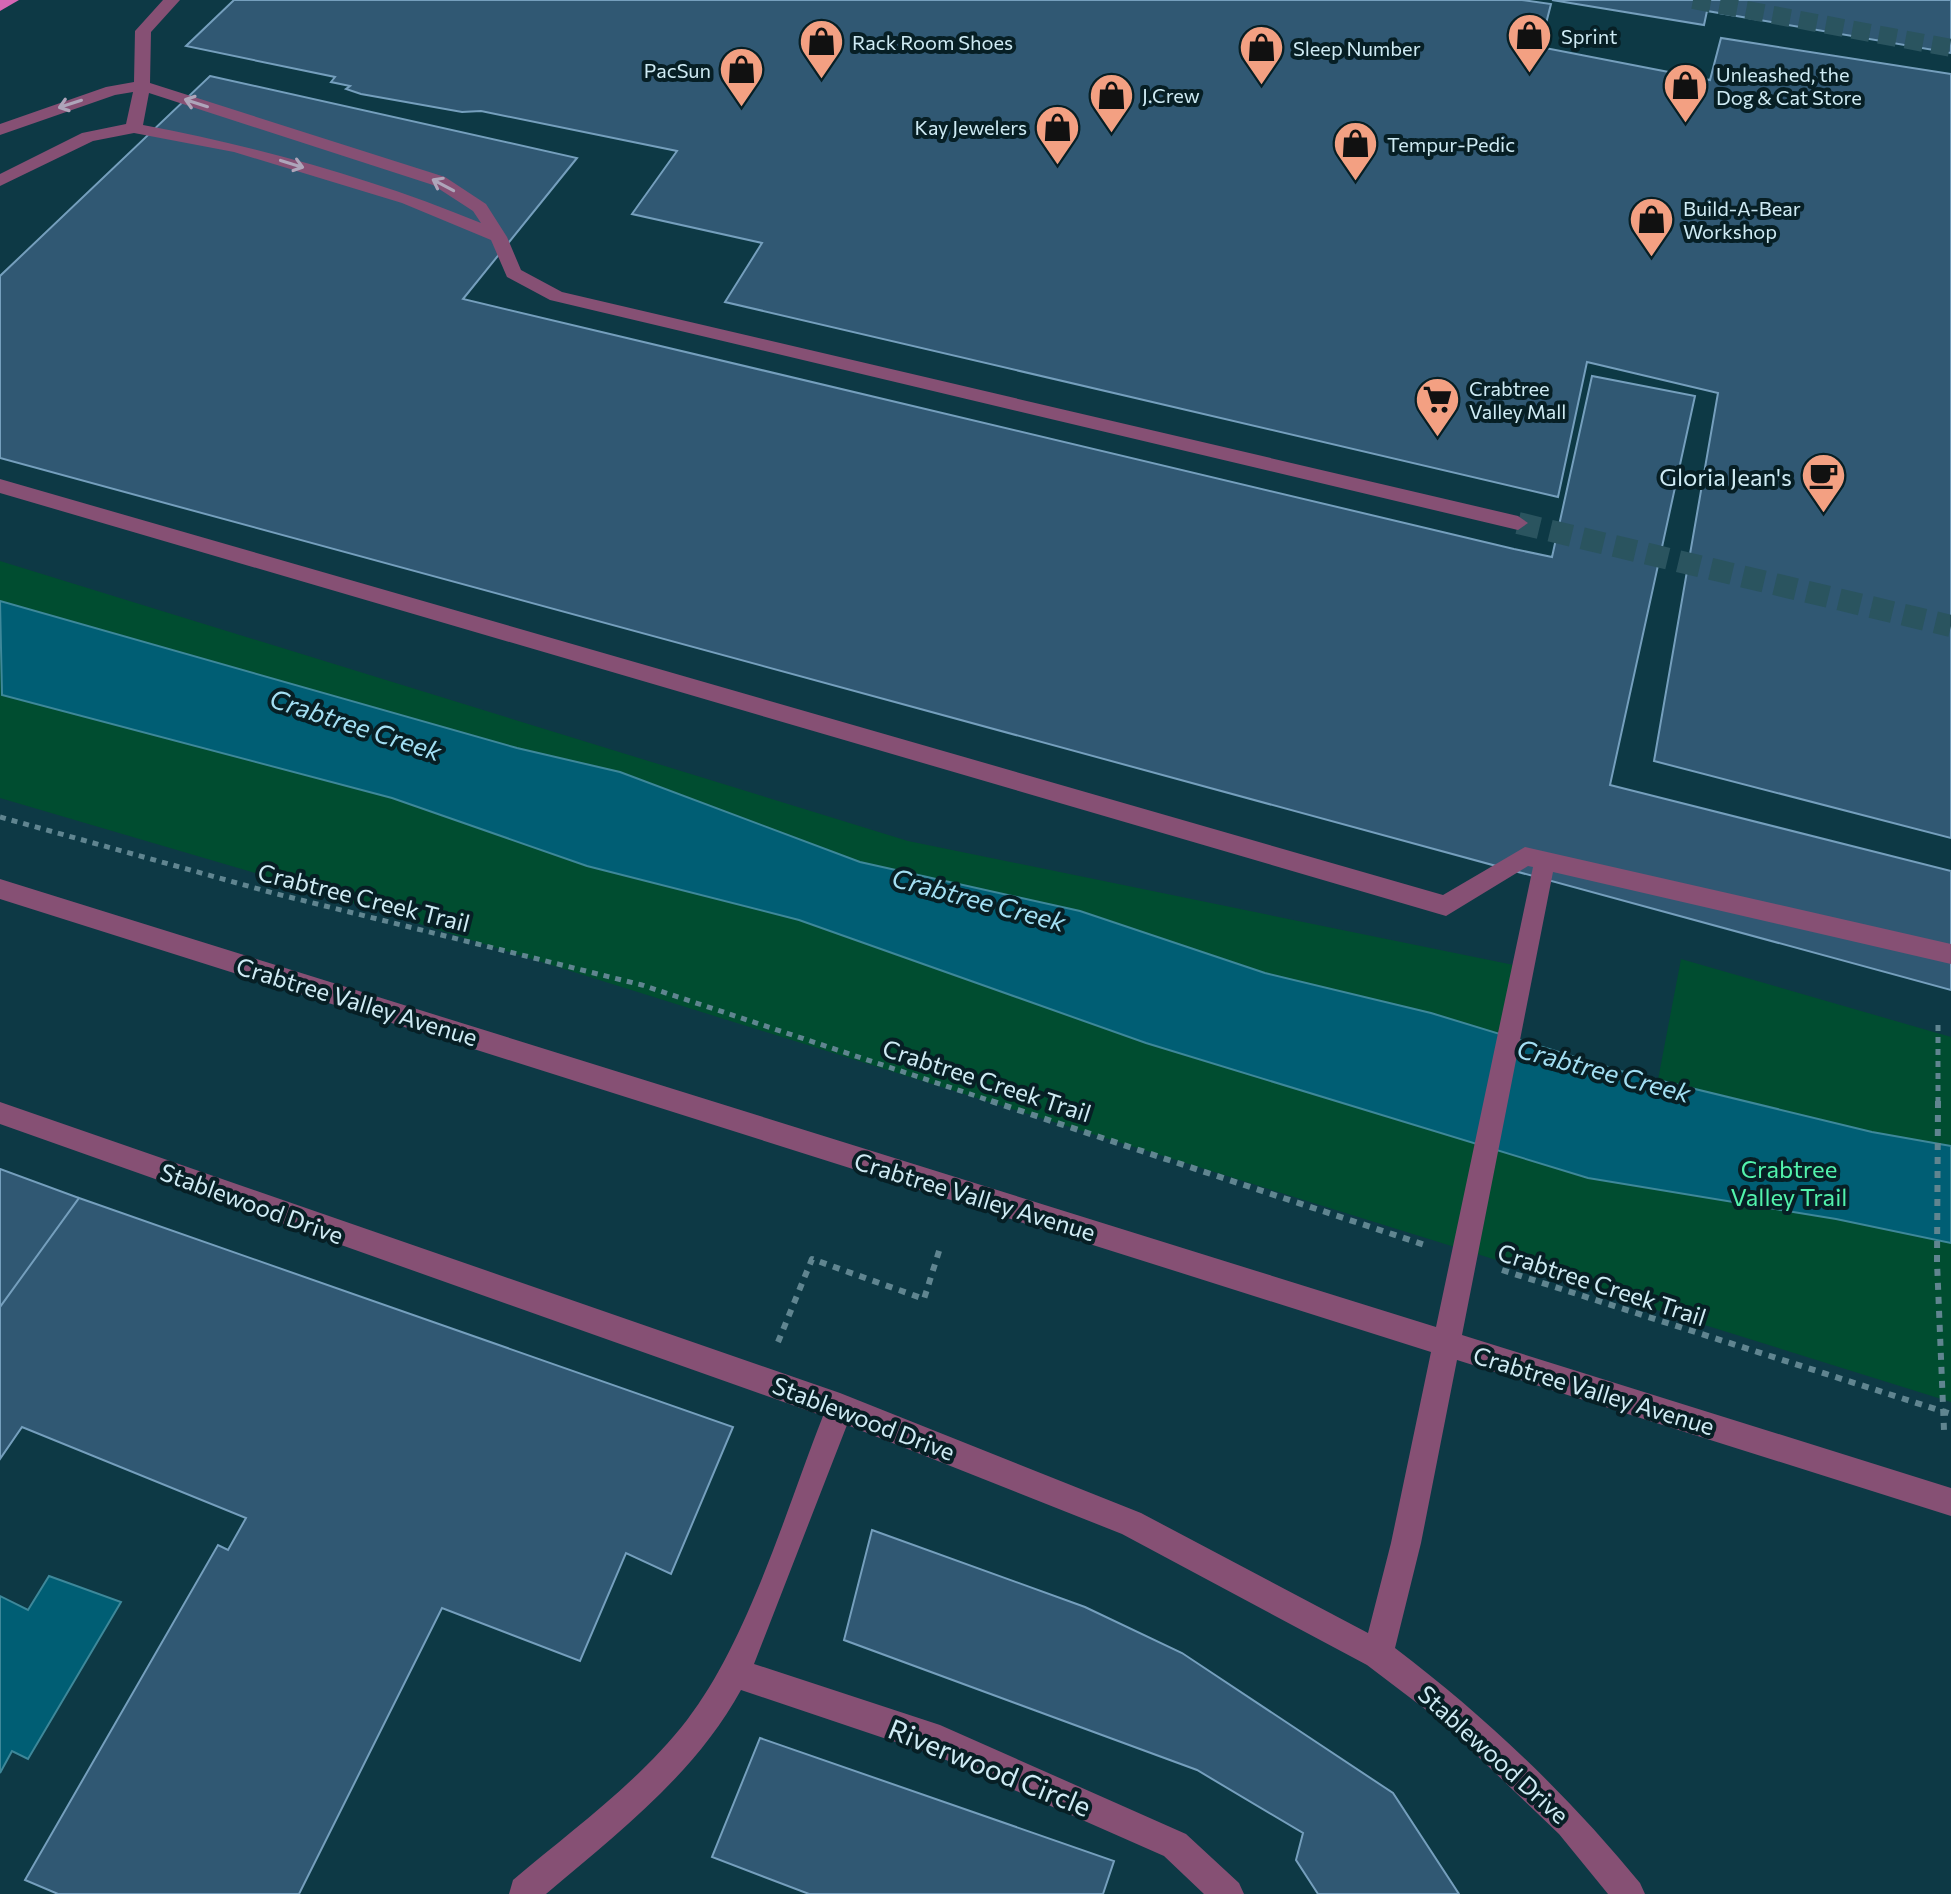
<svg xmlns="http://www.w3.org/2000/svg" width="1951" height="1894" font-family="Commissioner,sans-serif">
  <rect width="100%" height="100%" fill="#0d3945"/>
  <path fill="#004d30" d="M0,561L908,841L1528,968L1506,1061L1656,1090L1681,959L1951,1037V1402L282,881L0,798Z"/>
  <path fill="#005e74" stroke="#3e889a" stroke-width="2" d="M0,601L517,748L620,772L860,862L1080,911L1265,973L1431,1013L1621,1071L1872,1132L1951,1146V1243L1836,1219L1588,1178L1146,1043L799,920L587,866L392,798L2,695Z
    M49,1576L121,1602L28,1759L12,1751L0,1773V1596L28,1610Z"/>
  <path fill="#305873" stroke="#759fbd" stroke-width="2" d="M234,0H1522L1551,4L1540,47L1710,80L1721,38L1951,74V838L1654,761L1718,393L1587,362L1558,497L725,302L762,243L632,214L677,151L481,111L462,112L361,94L346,89L350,86L331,82L335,77L186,46Z
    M1552,0H1951V53L1707,11L1704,25Z
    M210,76L577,158L463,299L1514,549L1552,557L1592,376L1695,396L1610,785L1951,871V990L0,458V276Z
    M0,1169L79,1198L0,1307Z
    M79,1198L733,1427L671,1574L626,1553L580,1661L442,1608L299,1894H58L25,1880L218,1545L228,1550L246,1518L22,1427L0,1459V1307Z
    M872,1530L1085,1607L1182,1653L1393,1793L1459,1894H1318L1296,1860L1303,1833L1197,1770L844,1640Z
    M760,1738L1114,1861L1103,1894H809L712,1857Z"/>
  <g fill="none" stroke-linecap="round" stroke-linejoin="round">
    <path stroke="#2a545f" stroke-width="18" stroke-dasharray="18 9" stroke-linecap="butt" d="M1693,0L1951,48"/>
    <path stroke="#2a545f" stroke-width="22" stroke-dasharray="22 11" stroke-linecap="butt" d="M1518,523L1951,626"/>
    <path stroke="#608590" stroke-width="5" stroke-dasharray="6 6" stroke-linecap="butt" d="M0,817L273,893L642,985L997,1103
      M1938,1103V1020"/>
    <path stroke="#608590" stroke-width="6" stroke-dasharray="7 7" stroke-linecap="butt" d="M991,1101L1425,1245
      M1938,1101L1937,1262L1944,1430
      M1502,1270L1951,1414
      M778,1342L812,1259L924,1299L940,1248"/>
    <path fill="#865074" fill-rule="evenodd" d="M163,0H180L151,32L150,83L445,177L486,204L507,237L521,270L562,292L1518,516L1528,523L1518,530L550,300L507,277L491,240L402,203L234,152L134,133L93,141L0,186V174L82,133L126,124L133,92L115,95L0,135V124L106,87L134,82L135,31ZM149,93L433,185L473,211L481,223C372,178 259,147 143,125Z
      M0,479L1443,895L1525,847L1951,944V964L1553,872L1462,1335L1951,1488V1516L1457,1360L1421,1543L1395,1648C1486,1717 1567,1794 1640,1883L1645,1894H1608L1559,1834L1442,1722L1367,1665L1122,1534L847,1425L754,1664L940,1725L1186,1834L1239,1883L1244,1894H1204L1164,1856L937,1756L741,1690C695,1774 618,1833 546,1894H509L513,1880C572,1830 639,1782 687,1720C748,1641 786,1510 823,1416L0,1124V1102L840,1393L1141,1513L1368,1633L1391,1543L1431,1352L0,899V879L1436,1327L1533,867L1528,866L1446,916L0,493Z"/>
    <path fill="#d666b4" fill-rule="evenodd" d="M0,0H19L0,11Z"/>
  </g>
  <defs><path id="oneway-shaft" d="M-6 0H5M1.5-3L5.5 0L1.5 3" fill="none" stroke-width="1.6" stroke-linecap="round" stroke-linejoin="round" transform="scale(2)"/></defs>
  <g stroke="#aea5ba">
    <use href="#oneway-shaft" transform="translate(196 103) rotate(-162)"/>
    <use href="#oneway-shaft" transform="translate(70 104) rotate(162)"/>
    <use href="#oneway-shaft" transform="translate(292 164) rotate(17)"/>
    <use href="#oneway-shaft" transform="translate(443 185) rotate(-152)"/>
  </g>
  <defs>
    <symbol id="shop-pin" viewBox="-11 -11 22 30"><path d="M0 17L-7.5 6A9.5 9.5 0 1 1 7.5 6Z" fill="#f3a082" stroke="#071f25"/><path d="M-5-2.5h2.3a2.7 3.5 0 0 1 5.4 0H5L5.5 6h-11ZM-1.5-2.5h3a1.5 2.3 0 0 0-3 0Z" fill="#111"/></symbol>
    <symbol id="supermarket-pin" viewBox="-11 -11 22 30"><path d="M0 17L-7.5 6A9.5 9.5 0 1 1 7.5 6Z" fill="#f3a082" stroke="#071f25"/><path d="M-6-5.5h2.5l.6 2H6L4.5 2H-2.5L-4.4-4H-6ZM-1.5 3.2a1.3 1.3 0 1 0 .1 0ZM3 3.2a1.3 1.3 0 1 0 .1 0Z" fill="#111"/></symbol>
    <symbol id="cafe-pin" viewBox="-11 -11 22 30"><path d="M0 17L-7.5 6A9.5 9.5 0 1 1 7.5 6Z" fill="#f3a082" stroke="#071f25"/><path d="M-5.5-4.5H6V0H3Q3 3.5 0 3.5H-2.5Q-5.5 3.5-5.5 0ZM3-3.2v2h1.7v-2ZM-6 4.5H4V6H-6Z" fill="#111"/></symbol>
  </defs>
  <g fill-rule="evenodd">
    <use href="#shop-pin" x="1504" y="10" width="51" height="69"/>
    <use href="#shop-pin" x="796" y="16" width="51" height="69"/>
    <use href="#shop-pin" x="1236" y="22" width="51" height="69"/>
    <use href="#shop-pin" x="716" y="44" width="51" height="69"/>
    <use href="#shop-pin" x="1660" y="60" width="51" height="69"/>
    <use href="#shop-pin" x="1086" y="70" width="51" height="69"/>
    <use href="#shop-pin" x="1032" y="102" width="51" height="69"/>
    <use href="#shop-pin" x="1330" y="118" width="51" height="69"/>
    <use href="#shop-pin" x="1626" y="194" width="51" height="69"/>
    <use href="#supermarket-pin" x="1412" y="374" width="51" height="69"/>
    <use href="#cafe-pin" x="1798" y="450" width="51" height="69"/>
  </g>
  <g text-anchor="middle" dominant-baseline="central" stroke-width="8" stroke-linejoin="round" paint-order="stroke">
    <g font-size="20" fill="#cfebf4" stroke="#071f25" text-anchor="start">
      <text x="1561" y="36">Sprint</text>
      <text x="852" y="42">Rack Room Shoes</text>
      <text x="1293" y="48">Sleep Number</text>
      <text x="711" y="70" text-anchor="end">PacSun</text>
      <text x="1716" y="74">Unleashed, the<tspan x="1716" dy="23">Dog &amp; Cat Store</tspan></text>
      <text x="1142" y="95">J.Crew</text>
      <text x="1027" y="127" text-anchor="end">Kay Jewelers</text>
      <text x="1387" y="144">Tempur-Pedic</text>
      <text x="1683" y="208">Build-A-Bear<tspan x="1683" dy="23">Workshop</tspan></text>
      <text x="1469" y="388">Crabtree<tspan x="1469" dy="23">Valley Mall</tspan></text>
    </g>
    <g font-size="24" fill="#cfebf4" stroke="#071f25" text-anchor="end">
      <text x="1792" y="476">Gloria Jean's</text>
    </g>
    <g font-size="24" fill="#cfebf4" stroke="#071f25">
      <text transform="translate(364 897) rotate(14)">Crabtree Creek Trail</text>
      <text transform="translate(357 1001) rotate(17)">Crabtree Valley Avenue</text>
      <text transform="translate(987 1080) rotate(18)">Crabtree Creek Trail</text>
      <text transform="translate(975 1196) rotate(17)">Crabtree Valley Avenue</text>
      <text transform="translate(252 1203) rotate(20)">Stablewood Drive</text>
      <text transform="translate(1602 1284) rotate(18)">Crabtree Creek Trail</text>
      <text transform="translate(1594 1390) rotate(17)">Crabtree Valley Avenue</text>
      <text transform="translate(864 1418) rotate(21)">Stablewood Drive</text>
      <text transform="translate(1494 1754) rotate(42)">Stablewood Drive</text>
    </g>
    <g font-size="24" fill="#52f3ac" stroke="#071f25">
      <text x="1789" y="1168">Crabtree<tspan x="1789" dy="28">Valley Trail</tspan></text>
    </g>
    <g font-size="26" font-style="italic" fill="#a3dff3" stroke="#071f25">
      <text transform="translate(356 724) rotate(18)">Crabtree Creek</text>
      <text transform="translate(979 899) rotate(15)">Crabtree Creek</text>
      <text transform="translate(1604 1070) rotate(15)">Crabtree Creek</text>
    </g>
    <g font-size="28" fill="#cfebf4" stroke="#071f25">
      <text transform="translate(990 1767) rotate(22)">Riverwood Circle</text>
    </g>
  </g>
</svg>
